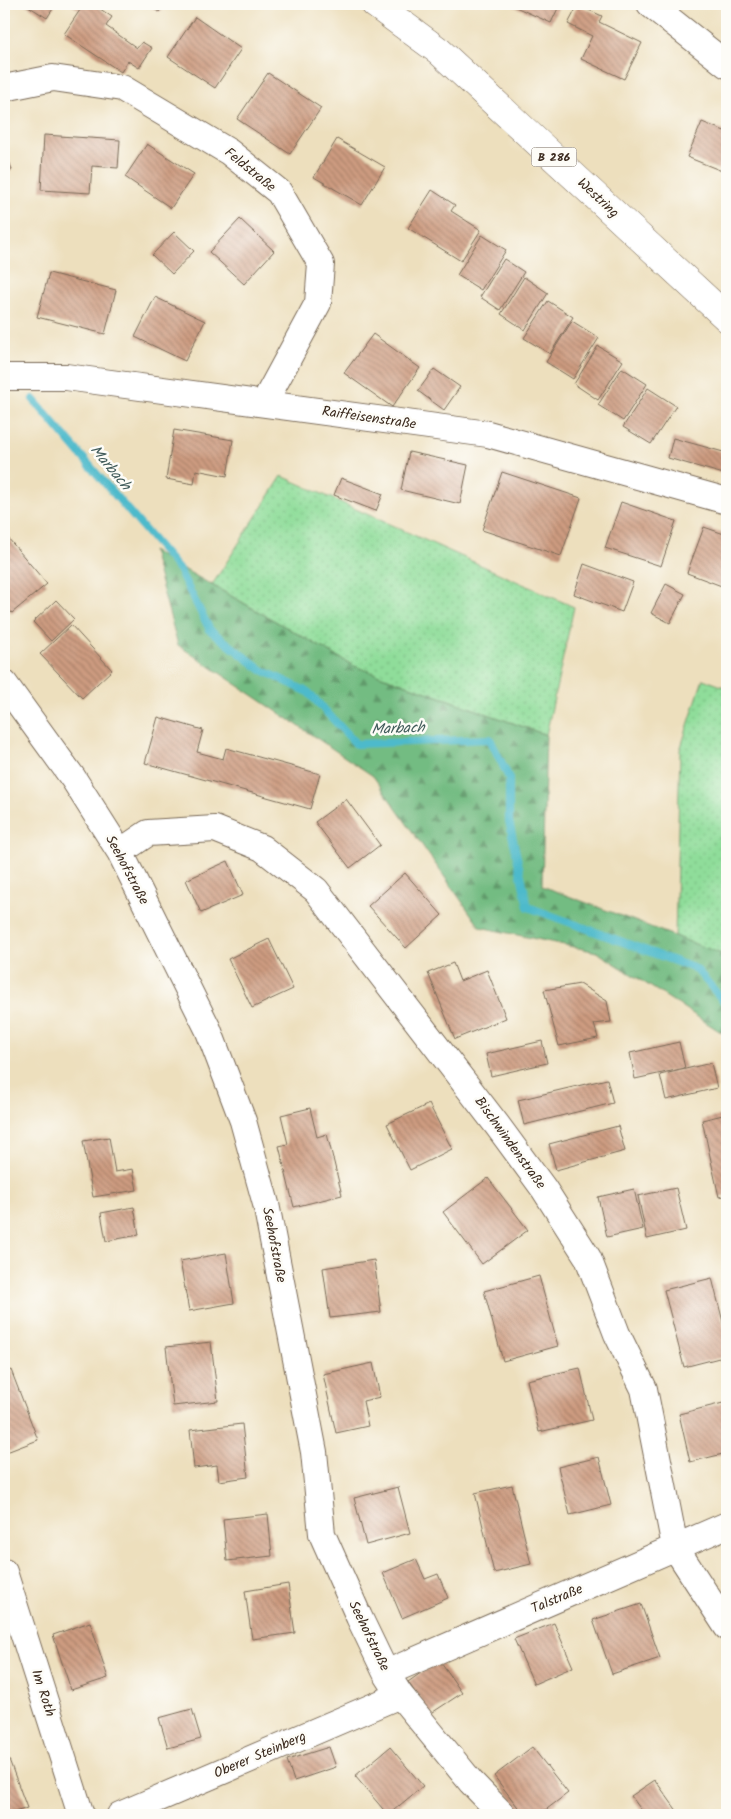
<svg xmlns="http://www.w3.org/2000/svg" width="731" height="1819" font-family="Kalam,sans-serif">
  <defs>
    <pattern id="grass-dots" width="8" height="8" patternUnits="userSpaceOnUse" patternTransform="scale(1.25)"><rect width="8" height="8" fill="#8fdd9a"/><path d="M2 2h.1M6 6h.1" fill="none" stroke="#7cbe84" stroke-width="1.8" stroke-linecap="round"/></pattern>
    <pattern id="forest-firs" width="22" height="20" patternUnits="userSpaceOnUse" patternTransform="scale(1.25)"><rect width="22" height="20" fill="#73bc82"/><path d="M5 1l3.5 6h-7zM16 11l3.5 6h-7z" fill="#60996a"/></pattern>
    <pattern id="building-back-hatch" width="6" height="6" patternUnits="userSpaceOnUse" patternTransform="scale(1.25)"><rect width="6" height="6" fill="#cd9b80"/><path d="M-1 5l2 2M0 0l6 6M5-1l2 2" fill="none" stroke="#a87f68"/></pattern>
  </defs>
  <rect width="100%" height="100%" fill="#fdfcf7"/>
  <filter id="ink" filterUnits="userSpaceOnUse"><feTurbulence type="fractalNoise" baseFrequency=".02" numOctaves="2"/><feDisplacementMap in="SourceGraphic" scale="10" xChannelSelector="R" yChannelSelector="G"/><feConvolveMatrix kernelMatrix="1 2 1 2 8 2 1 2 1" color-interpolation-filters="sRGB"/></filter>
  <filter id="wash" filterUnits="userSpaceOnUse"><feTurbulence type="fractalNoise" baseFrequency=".0096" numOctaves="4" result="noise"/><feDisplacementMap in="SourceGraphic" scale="20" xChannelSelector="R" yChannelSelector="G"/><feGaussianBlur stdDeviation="1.12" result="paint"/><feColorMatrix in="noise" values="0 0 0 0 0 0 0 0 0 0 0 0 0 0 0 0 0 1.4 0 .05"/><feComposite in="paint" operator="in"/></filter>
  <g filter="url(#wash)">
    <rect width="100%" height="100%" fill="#eddfbd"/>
    <path fill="url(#grass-dots)" stroke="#65845c" d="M282,476L574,607L546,735L354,666L212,585Z
      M703,679L727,688V956L675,937L680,750Z"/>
    <path fill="url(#forest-firs)" stroke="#577350" d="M152,551L354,666L546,735L542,886L727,956V1036L597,952L480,927L373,776L178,645Z"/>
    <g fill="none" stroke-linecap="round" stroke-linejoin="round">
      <path stroke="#4ebacb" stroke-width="8" d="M33,399L179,570L210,630L262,670L308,692L356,744L490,739L509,778V821L528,907L696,969L727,1005"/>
    </g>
    <g id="blocks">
      <path fill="url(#building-back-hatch)" d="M25,4H56L47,18Z
        M70,4H93L112,17L106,26L137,48L142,42L152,48L139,68L128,61L121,72L64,34L80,10Z
        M146,4H165L159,12Z
        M509,4H560L551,23Z
        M578,5L602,16L599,22L642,43L624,79L581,59L592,36L568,24Z
        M195,17L241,49L215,88L168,57Z
        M268,73L321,108L290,154L237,119Z
        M702,122L727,132V173L687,157Z
        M44,135L120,140L118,168L92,166L90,193L41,190Z
        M337,139L385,167L362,205L314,177Z
        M147,144L194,174L171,208L125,177Z
        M4,146L12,170L4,173Z
        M432,190L455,205L451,211L481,230L461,261L408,228Z
        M240,219L274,251L244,284L209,252Z
        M174,232L194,251L172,274L152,255Z
        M482,235L506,250L481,290L457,275Z
        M504,259L524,272L500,310L480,297Z
        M49,273L116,290L105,334L37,317Z
        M524,277L548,293L525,330L501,314Z
        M155,297L205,321L185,361L135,337Z
        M548,301L573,317L550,354L524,338Z
        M572,321L599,338L573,379L546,362Z
        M373,334L420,368L392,407L344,373Z
        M598,346L623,361L598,400L574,384Z
        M622,368L647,384L623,421L598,405Z
        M434,369L460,387L444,410L418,391Z
        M648,388L676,406L651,444L623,427Z
        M174,430L233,440L227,476L196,470L194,484L166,479Z
        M673,438L727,453V475L668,458Z
        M409,452L468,465L460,504L401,490Z
        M502,472L581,498L561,556L482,530Z
        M341,478L383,494L376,511L334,495Z
        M621,502L676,521L661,566L605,548Z
        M704,527L727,535V588L687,573Z
        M8,538L47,584L12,613L4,604V541Z
        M584,564L633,582L622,612L574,594Z
        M666,584L685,594L670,623L651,613Z
        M56,600L74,619L51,641L33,622Z
        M71,625L112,670L82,698L40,654Z
        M158,717L203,730L197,752L223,759L226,748L320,774L310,809L145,763Z
        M346,799L380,845L350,868L315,822Z
        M228,861L243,895L201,913L186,880Z
        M405,873L442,915L406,948L368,906Z
        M269,939L293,989L252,1008L228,959Z
        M453,963L460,981L487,970L506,1018L455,1039L428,973Z
        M580,984L607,1001L611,1022L594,1024L598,1038L559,1046L544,990Z
        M542,1041L547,1063L491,1076L486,1054Z
        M679,1042L685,1068L635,1079L630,1053Z
        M711,1063L717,1088L666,1100L660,1075Z
        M607,1079L613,1103L524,1125L518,1100Z
        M429,1104L452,1149L410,1170L387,1124Z
        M310,1108L317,1137L327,1134L342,1195L294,1207L279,1146L288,1144L281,1115Z
        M727,1114V1195L719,1197L702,1120Z
        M618,1126L625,1151L556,1170L549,1144Z
        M109,1137L115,1172L133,1169L137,1190L93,1197L83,1141Z
        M488,1178L528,1230L482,1264L443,1212Z
        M676,1188L686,1230L647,1239L638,1196Z
        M634,1189L643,1229L607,1237L598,1197Z
        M134,1207L139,1235L106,1241L101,1213Z
        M226,1253L234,1303L189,1311L180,1261Z
        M374,1260L381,1312L330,1318L323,1268Z
        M539,1276L558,1346L503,1361L484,1291Z
        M712,1278L727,1338V1356L684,1367L664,1290Z
        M211,1342L218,1401L173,1406L166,1347Z
        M373,1363L380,1397L363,1401L368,1426L336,1433L323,1374Z
        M580,1368L592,1420L539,1432L527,1380Z
        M11,1370L38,1440L4,1453V1373Z
        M727,1402V1453L690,1462L679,1414Z
        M242,1424L248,1477L219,1481L217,1465L194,1468L190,1430Z
        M599,1457L611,1505L570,1515L558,1467Z
        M512,1485L531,1564L494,1573L475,1493Z
        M398,1487L410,1533L366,1545L354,1498Z
        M268,1514L272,1556L227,1561L223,1519Z
        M416,1559L425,1579L438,1574L448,1598L402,1618L383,1573Z
        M288,1584L295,1633L252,1639L245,1591Z
        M641,1604L660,1658L612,1674L593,1620Z
        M90,1622L108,1678L71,1690L53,1635Z
        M554,1623L573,1667L534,1684L514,1639Z
        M439,1660L462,1693L430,1714L408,1682Z
        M192,1709L201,1739L168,1748L159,1718Z
        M4,1746L27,1808L6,1815H4Z
        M329,1747L336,1767L294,1781L287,1760Z
        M390,1747L423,1786L388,1815L355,1776Z
        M532,1747L568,1793L539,1815H524L494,1776Z
        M655,1780L680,1815H645L631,1796Z"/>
    </g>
  </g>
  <g filter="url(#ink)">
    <use href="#blocks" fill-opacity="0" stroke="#796956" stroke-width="1"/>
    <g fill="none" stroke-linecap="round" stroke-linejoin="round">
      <defs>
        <path id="minor" d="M650,4L727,65
          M4,88L53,78L122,88L229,152L279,192L321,264L318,303L264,403
          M4,377H66L488,434L727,501
          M4,683L73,778L120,852L208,1029L243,1121L266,1204L314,1452L322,1534L359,1617L386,1673L400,1695L471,1782L503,1815
          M120,852L148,833L215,829L262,848L316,890L497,1125L544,1189L588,1258L617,1334L644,1389L675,1547L727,1627
          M4,1572L81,1815
          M386,1673L727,1525
          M120,1815L400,1695"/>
        <path id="primary" d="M375,4L439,51L727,318"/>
      </defs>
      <use href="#minor" stroke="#796956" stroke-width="28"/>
      <use href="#primary" stroke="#796956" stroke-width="29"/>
      <use href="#minor" stroke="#fff" stroke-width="26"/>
      <use href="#primary" stroke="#fff" stroke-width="28"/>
    </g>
  </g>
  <g text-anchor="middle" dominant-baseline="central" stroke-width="5" stroke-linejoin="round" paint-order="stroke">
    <rect fill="#fdfcf7" stroke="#75695f" stroke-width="1" x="531.5" y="147.5" width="45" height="19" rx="4"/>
    <g font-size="12" font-weight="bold" fill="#3b2a1e">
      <text x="554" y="157">B 286</text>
    </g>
    <g font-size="14" fill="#3b2a1e" stroke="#fdfcf7">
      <text transform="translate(250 170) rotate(39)">Feldstraße</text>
      <text transform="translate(598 198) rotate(43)">Westring</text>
      <text transform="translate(369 418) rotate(8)">Raiffeisenstraße</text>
      <text transform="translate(127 870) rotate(62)">Seehofstraße</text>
      <text transform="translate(510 1143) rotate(54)">Bischwindenstraße</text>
      <text transform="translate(274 1245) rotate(79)">Seehofstraße</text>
      <text transform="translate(557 1599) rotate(-23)">Talstraße</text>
      <text transform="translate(369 1636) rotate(64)">Seehofstraße</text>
      <text transform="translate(43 1693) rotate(72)">Im Roth</text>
      <text transform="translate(260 1755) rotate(-23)">Oberer Steinberg</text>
    </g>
    <g font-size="15" font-style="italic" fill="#425c5b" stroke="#fdfcf7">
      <text transform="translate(110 468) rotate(50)">Marbach</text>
      <text transform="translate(398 729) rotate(-2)">Marbach</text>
    </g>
  </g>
  <rect width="731" height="1819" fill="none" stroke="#fdfcf7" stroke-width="20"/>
</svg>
